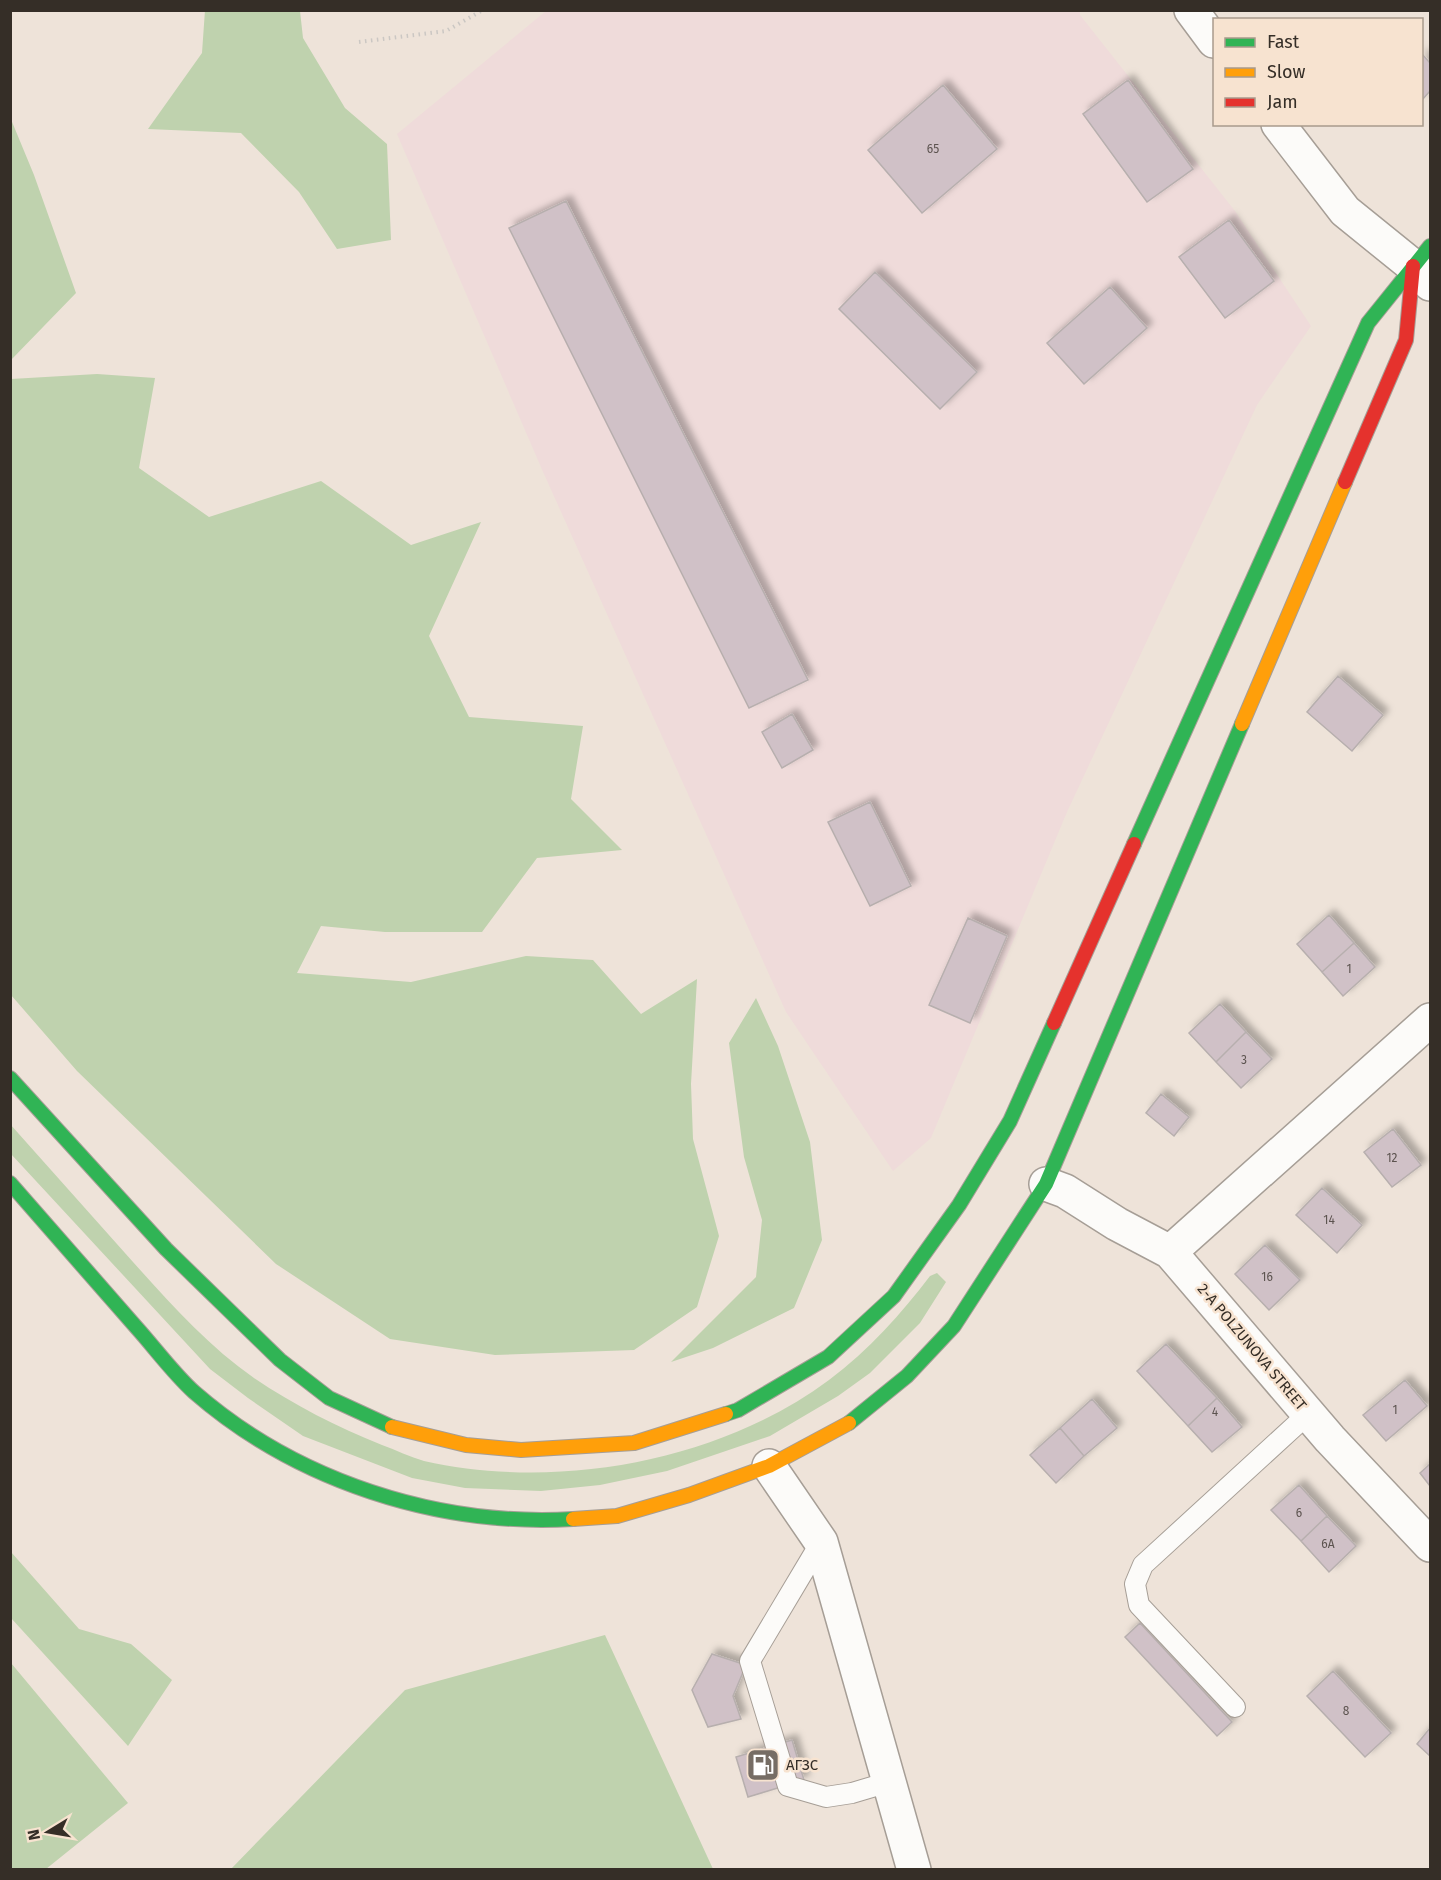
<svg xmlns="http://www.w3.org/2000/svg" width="1441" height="1880" font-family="'Fira Sans',sans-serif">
  <defs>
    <filter id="shadow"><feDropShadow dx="5.5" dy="-5.5" stdDeviation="3" flood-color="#0004"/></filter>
  </defs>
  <rect width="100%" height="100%" fill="#eee3d9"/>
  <path fill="#efdbda" d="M546,11H1080V15L1235,211L1311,326L1257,405L1067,812L931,1138L893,1171L786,1012L544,474L397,134Z"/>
  <path fill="#bfd2ae" d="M205,10L300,11L303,38L345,108L387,144L391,240L337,249L299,192L241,133L148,129L202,53Z
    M10,117L34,175L76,293L11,360Z
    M97,374L155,378L139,468L209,517L321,481L411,545L481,522L429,636L469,717L583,726L571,799L622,850L537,858L482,932H385L321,926L297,973L411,982L526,956L593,960L641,1014L697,979L691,1084L693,1139L719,1236L697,1307L634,1350L495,1355L390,1339L276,1264L77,1071L11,995V379Z
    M756,998L778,1046L810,1142L822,1240L794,1308L713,1348L671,1362L756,1277L762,1220L744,1157L729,1043Z
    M10,1124C51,1170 92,1216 133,1262C170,1303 208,1346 254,1378C294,1405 337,1427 382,1445C396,1450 410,1457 424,1461C557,1491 719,1462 829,1380C869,1350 901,1314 930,1276L937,1273L946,1282L920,1323L870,1373L838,1396L770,1436L667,1471L600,1485L541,1491L465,1488L412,1478L303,1436L248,1398L210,1369L11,1154Z
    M11,1552L79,1629L131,1644L172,1680L128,1746L11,1618Z
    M605,1635L713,1869H231L405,1690Z
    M11,1663L128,1803L46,1869H11Z"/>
  <path fill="#d0c1c7" stroke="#b7afae" stroke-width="1.5" filter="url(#shadow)" d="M1422,54L1430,63V91L1422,100Z
    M1128,80L1193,169L1147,202L1083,114Z
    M943,85L997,149L922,213L868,150Z
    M566,201L808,680L749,708L509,228Z
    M1229,220L1274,281L1225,318L1179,257Z
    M875,272L977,372L940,409L839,309Z
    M1110,287L1147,328L1084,384L1047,343Z
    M1338,676L1383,715L1352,751L1307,712Z
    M792,714L813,750L782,768L762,732Z
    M870,802L911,886L870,906L828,822Z
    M1329,915L1354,943L1322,972L1297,944Z
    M968,918L1007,936L970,1023L929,1005Z
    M1354,943L1375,967L1343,996L1322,972Z
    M1220,1004L1246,1032L1216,1062L1189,1033Z
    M1246,1032L1272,1059L1241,1088L1216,1062Z
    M1161,1094L1189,1117L1174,1136L1146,1113Z
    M1393,1129L1421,1165L1392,1187L1364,1152Z
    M1322,1188L1362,1225L1337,1253L1296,1215Z
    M1265,1245L1300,1280L1269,1310L1235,1274Z
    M1166,1344L1217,1398L1188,1426L1137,1371Z
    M1405,1380L1427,1406L1386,1441L1363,1415Z
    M1217,1398L1242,1427L1212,1452L1188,1426Z
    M1092,1399L1117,1428L1084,1456L1060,1428Z
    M1060,1428L1084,1456L1056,1483L1030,1455Z
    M1430,1464V1486L1420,1473Z
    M1299,1485L1327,1516L1301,1541L1271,1510Z
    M1327,1516L1356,1546L1329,1572L1301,1541Z
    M1140,1623L1232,1722L1217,1736L1125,1637Z
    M712,1654L746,1665L733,1696L741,1719L708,1727L692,1690Z
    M1333,1671L1391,1733L1365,1757L1307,1696Z
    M1430,1728V1756L1417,1744Z
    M792,1740L804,1780L748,1797L736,1757Z"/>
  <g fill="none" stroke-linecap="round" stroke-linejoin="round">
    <defs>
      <path id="lane" d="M821,1542L750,1661L788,1786L826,1797L852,1793L889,1782
        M1235,1707L1139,1605L1135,1584L1143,1565L1309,1413"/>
      <path id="street" d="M1191,10L1214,41
        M1278,124L1345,211L1413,266L1430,284
        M1046,1184L1065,1191L1117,1224L1170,1252L1330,1439L1430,1545
        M1170,1252L1430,1020
        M769,1466L821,1542L914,1870"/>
      <path id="fast" d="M1134,844L1368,323L1430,246
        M10,1078L166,1249L280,1360L329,1398L392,1427
        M10,1183C52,1231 94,1279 136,1327C155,1348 173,1373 194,1392C296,1481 438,1527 573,1519
        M726,1414L738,1410L828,1357L894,1296L959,1205L1010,1121L1054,1023
        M849,1423L907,1376L954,1326L1046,1184L1242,724"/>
      <path id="slow" d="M1242,724L1345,482
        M392,1427L466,1445L521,1450L634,1443L726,1414
        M573,1519L617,1516L689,1495L769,1466L849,1423"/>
      <path id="jam" d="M1345,482L1406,340L1413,266
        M1054,1023L1134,844"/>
    </defs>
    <use href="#lane" stroke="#a69e96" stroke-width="22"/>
    <use href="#street" stroke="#a69e96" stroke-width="36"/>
    <use href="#fast" stroke="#a69e96" stroke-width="16"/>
    <use href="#slow" stroke="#a69e96" stroke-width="16"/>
    <use href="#jam" stroke="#a69e96" stroke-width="16"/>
    <path stroke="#cbc7c3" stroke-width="4" stroke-dasharray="1.5 4.5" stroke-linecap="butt" d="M359,42L446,31L483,10"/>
    <use href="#lane" stroke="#fcfbf9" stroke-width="20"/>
    <use href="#street" stroke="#fcfbf9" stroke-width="33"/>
    <use href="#fast" stroke="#30b455" stroke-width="14"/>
    <use href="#slow" stroke="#ff9f0a" stroke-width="14"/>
    <use href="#jam" stroke="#e5322d" stroke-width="14"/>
  </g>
  <defs>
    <symbol id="fuel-square" viewBox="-11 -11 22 22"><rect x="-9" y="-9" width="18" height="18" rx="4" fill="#766d65" stroke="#f7e3d0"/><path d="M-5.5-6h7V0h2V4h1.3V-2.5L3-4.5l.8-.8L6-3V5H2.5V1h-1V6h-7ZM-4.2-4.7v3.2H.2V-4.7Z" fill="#fff"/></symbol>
  </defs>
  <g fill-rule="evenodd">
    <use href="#fuel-square" x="744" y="1746" width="38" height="38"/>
  </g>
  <g text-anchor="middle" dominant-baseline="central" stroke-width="5" stroke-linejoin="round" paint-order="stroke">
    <g font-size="12" fill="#5c534f">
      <text x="933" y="149">65</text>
      <text x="1349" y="969">1</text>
      <text x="1244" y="1060">3</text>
      <text x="1392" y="1158">12</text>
      <text x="1329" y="1220">14</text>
      <text x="1267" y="1277">16</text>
      <text x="1395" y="1410">1</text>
      <text x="1215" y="1412">4</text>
      <text x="1299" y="1513">6</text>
      <text x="1328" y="1544">6А</text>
      <text x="1346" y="1711">8</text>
    </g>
    <g font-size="15" fill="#352e27" stroke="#f7e3d0">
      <text transform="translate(1252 1347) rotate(50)">2-A POLZUNOVA STREET</text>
    </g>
    <g font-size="15" fill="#352e27" stroke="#f7e3d0" text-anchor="start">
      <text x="786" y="1765">АГЗС</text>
    </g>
  </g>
  <rect width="1441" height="1880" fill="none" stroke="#352e27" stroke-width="24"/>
  <rect x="1213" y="18" width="210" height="108" fill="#f7e3d0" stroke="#a99b8c" stroke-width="1.5"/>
  <rect x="1225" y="38" width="30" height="9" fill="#30b455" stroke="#a99b8c" stroke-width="1.5"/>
  <text x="1267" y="48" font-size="18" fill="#352e27">Fast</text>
  <rect x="1225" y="68" width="30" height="9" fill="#ff9f0a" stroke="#a99b8c" stroke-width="1.5"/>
  <text x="1267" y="78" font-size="18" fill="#352e27">Slow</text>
  <rect x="1225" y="98" width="30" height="9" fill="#e5322d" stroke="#a99b8c" stroke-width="1.5"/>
  <text x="1267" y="108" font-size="18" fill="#352e27">Jam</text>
  <g transform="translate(48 1832) rotate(259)" stroke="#f7e3d0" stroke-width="4.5" paint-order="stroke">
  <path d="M0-4.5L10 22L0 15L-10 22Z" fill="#352e27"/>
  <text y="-9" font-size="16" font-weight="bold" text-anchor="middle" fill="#352e27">N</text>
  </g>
</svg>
